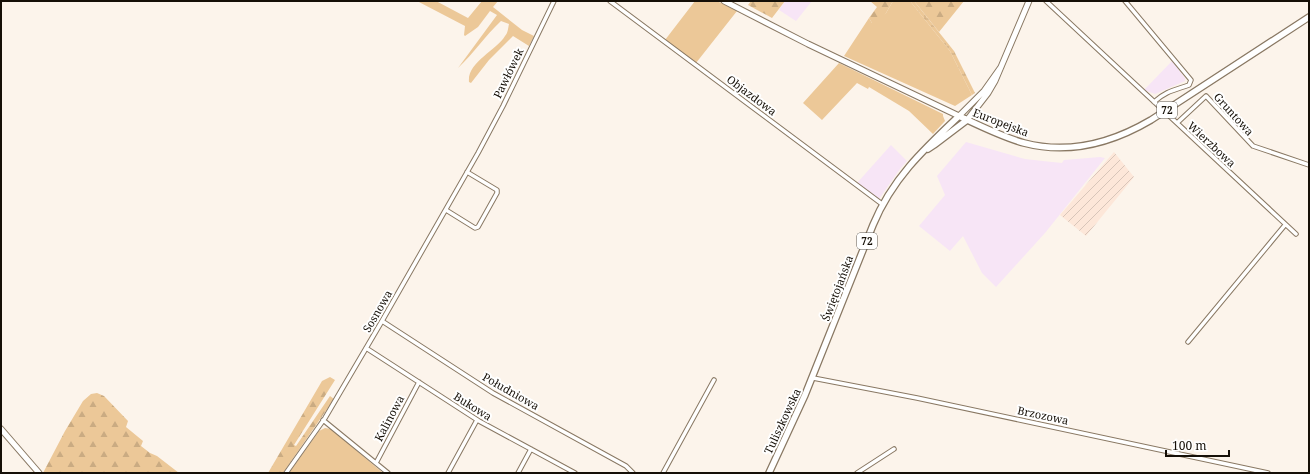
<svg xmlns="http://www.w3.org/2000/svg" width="1310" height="474" font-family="'Noto Serif',serif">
  <defs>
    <pattern id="industrial-furrows" width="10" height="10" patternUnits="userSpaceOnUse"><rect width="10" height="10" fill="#fde7d9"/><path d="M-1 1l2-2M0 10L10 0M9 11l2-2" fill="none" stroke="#d8c5b9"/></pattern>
    <pattern id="forest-firs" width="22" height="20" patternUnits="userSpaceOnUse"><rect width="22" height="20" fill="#ecc898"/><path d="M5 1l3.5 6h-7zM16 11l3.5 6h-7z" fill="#caab82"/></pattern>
    <pattern id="wetland-marsh" width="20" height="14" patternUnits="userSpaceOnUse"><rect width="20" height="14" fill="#ecc898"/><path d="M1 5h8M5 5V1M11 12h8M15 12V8" fill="none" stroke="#caab82"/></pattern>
  </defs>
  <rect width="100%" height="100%" fill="#fcf4eb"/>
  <path fill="#f7e5f6" d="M785,1H812L796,21L779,10Z
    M1172,61L1185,78V81L1155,94L1144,90Z
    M966,142L1025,159L1043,161L1062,163L1064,160L1100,157L1105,158L1045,233L996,287L982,273L963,236L950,251L919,226L945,195L937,176Z
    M891,145L907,161L900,169L879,199L857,183Z"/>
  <path fill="url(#industrial-furrows)" d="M1114,152L1134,177L1086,236L1060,215Z"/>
  <path fill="#ecc898" d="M417,1H436L468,18L482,1H498L493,7L522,30L534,36L529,46L513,36L489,60L471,83L469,82C467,62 496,51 505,36C508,33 508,28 509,24L501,21C485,36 474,53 458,68L497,15L490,11L478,27L465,36L464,35L465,26Z
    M695,1H717L737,11L696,63L665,40Z
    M893,1H910L950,51L972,95L955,106L844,56L869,18L872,23L886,13Z
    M839,63L943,114V116L945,121L933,134L909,111L869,87L868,89L857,83L822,120L803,103Z
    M325,428L331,429L383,473H289L319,431Z"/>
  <path fill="url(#forest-firs)" d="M751,1H785L772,18L748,5Z
    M870,1H893L886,13L878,23H872L869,18L877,7Z
    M914,1H964L939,32Z
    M330,377L335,380L294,445L296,446L330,396L334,399L283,473H268L322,381Z
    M97,393L104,396L128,421L126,427L143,441L141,446L150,453L157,456L179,473H43L65,431L83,401L91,394Z"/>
  <path fill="url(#wetland-marsh)" d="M910,1H914L954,51L975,93L972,95L950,51Z"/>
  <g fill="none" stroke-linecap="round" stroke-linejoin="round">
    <defs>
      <path id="street" d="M610,1L882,204
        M1046,1L1296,234
        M1125,1L1191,80L1189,85C1175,90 1166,91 1154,102
        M1177,123L1206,96L1253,146L1309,165
        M446,210L475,228L478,227L497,193V190L467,172
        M382,321L493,393L626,466L633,473
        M1188,342L1285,225
        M366,348L479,421L575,473
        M813,378L917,398L1268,473
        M323,420L388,473
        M376,463L419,382
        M286,473L325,418L382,321L478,153L503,106L554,1
        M448,473L477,420
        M518,473L531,449
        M663,473L714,380
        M857,473L894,449"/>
      <path id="secondary" d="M724,1L808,44L959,116L984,91L1001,67
        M967,120L988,93L995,81L1029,1
        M1,429L39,473"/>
      <path id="primary" d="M928,149L934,145L967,120
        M769,473L805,395L873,225C892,179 923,150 959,116C980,126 1002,137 1024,143C1070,155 1112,143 1151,120L1309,17"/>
    </defs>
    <use href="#street" stroke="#897863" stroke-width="5.5"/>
    <use href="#secondary" stroke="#897863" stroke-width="7"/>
    <use href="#primary" stroke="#897863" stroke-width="8"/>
    <use href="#street" stroke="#fff" stroke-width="3.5"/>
    <use href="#secondary" stroke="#fff" stroke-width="5"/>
    <use href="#primary" stroke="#fff" stroke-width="5.5"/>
  </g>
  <g text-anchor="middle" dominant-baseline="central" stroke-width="4" stroke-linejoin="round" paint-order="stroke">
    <g fill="#fff" stroke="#5b5751" stroke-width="1">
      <rect x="1157" y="102" width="20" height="16" rx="3"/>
      <rect x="857" y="233" width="20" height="16" rx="3"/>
    </g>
    <g font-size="10" font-weight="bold" fill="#150f07">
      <text x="1167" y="110">72</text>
      <text x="867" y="241">72</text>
    </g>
    <g font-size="11" fill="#150f07" stroke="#fff">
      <text transform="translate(508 73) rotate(-64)">Pawłówek</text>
      <text transform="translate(752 95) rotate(37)">Objazdowa</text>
      <text transform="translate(1234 114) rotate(48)">Gruntowa</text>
      <text transform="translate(1001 122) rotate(21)">Europejska</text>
      <text transform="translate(1212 144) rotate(43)">Wierzbowa</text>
      <text transform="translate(837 288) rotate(-69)">Świętojańska</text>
      <text transform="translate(377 311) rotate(-60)">Sosnowa</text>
      <text transform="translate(511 391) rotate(30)">Południowa</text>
      <text transform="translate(473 406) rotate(32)">Bukowa</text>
      <text transform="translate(1043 415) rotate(12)">Brzozowa</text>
      <text transform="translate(389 418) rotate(-62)">Kalinowa</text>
      <text transform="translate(782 421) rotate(-65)">Tuliszkowska</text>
    </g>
  </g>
  <rect width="1310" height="474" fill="none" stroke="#150f07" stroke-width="4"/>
  <path d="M1166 450v6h63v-6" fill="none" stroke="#150f07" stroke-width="2"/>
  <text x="1172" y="450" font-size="12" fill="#150f07" stroke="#ffffff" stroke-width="3" paint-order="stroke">100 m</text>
</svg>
